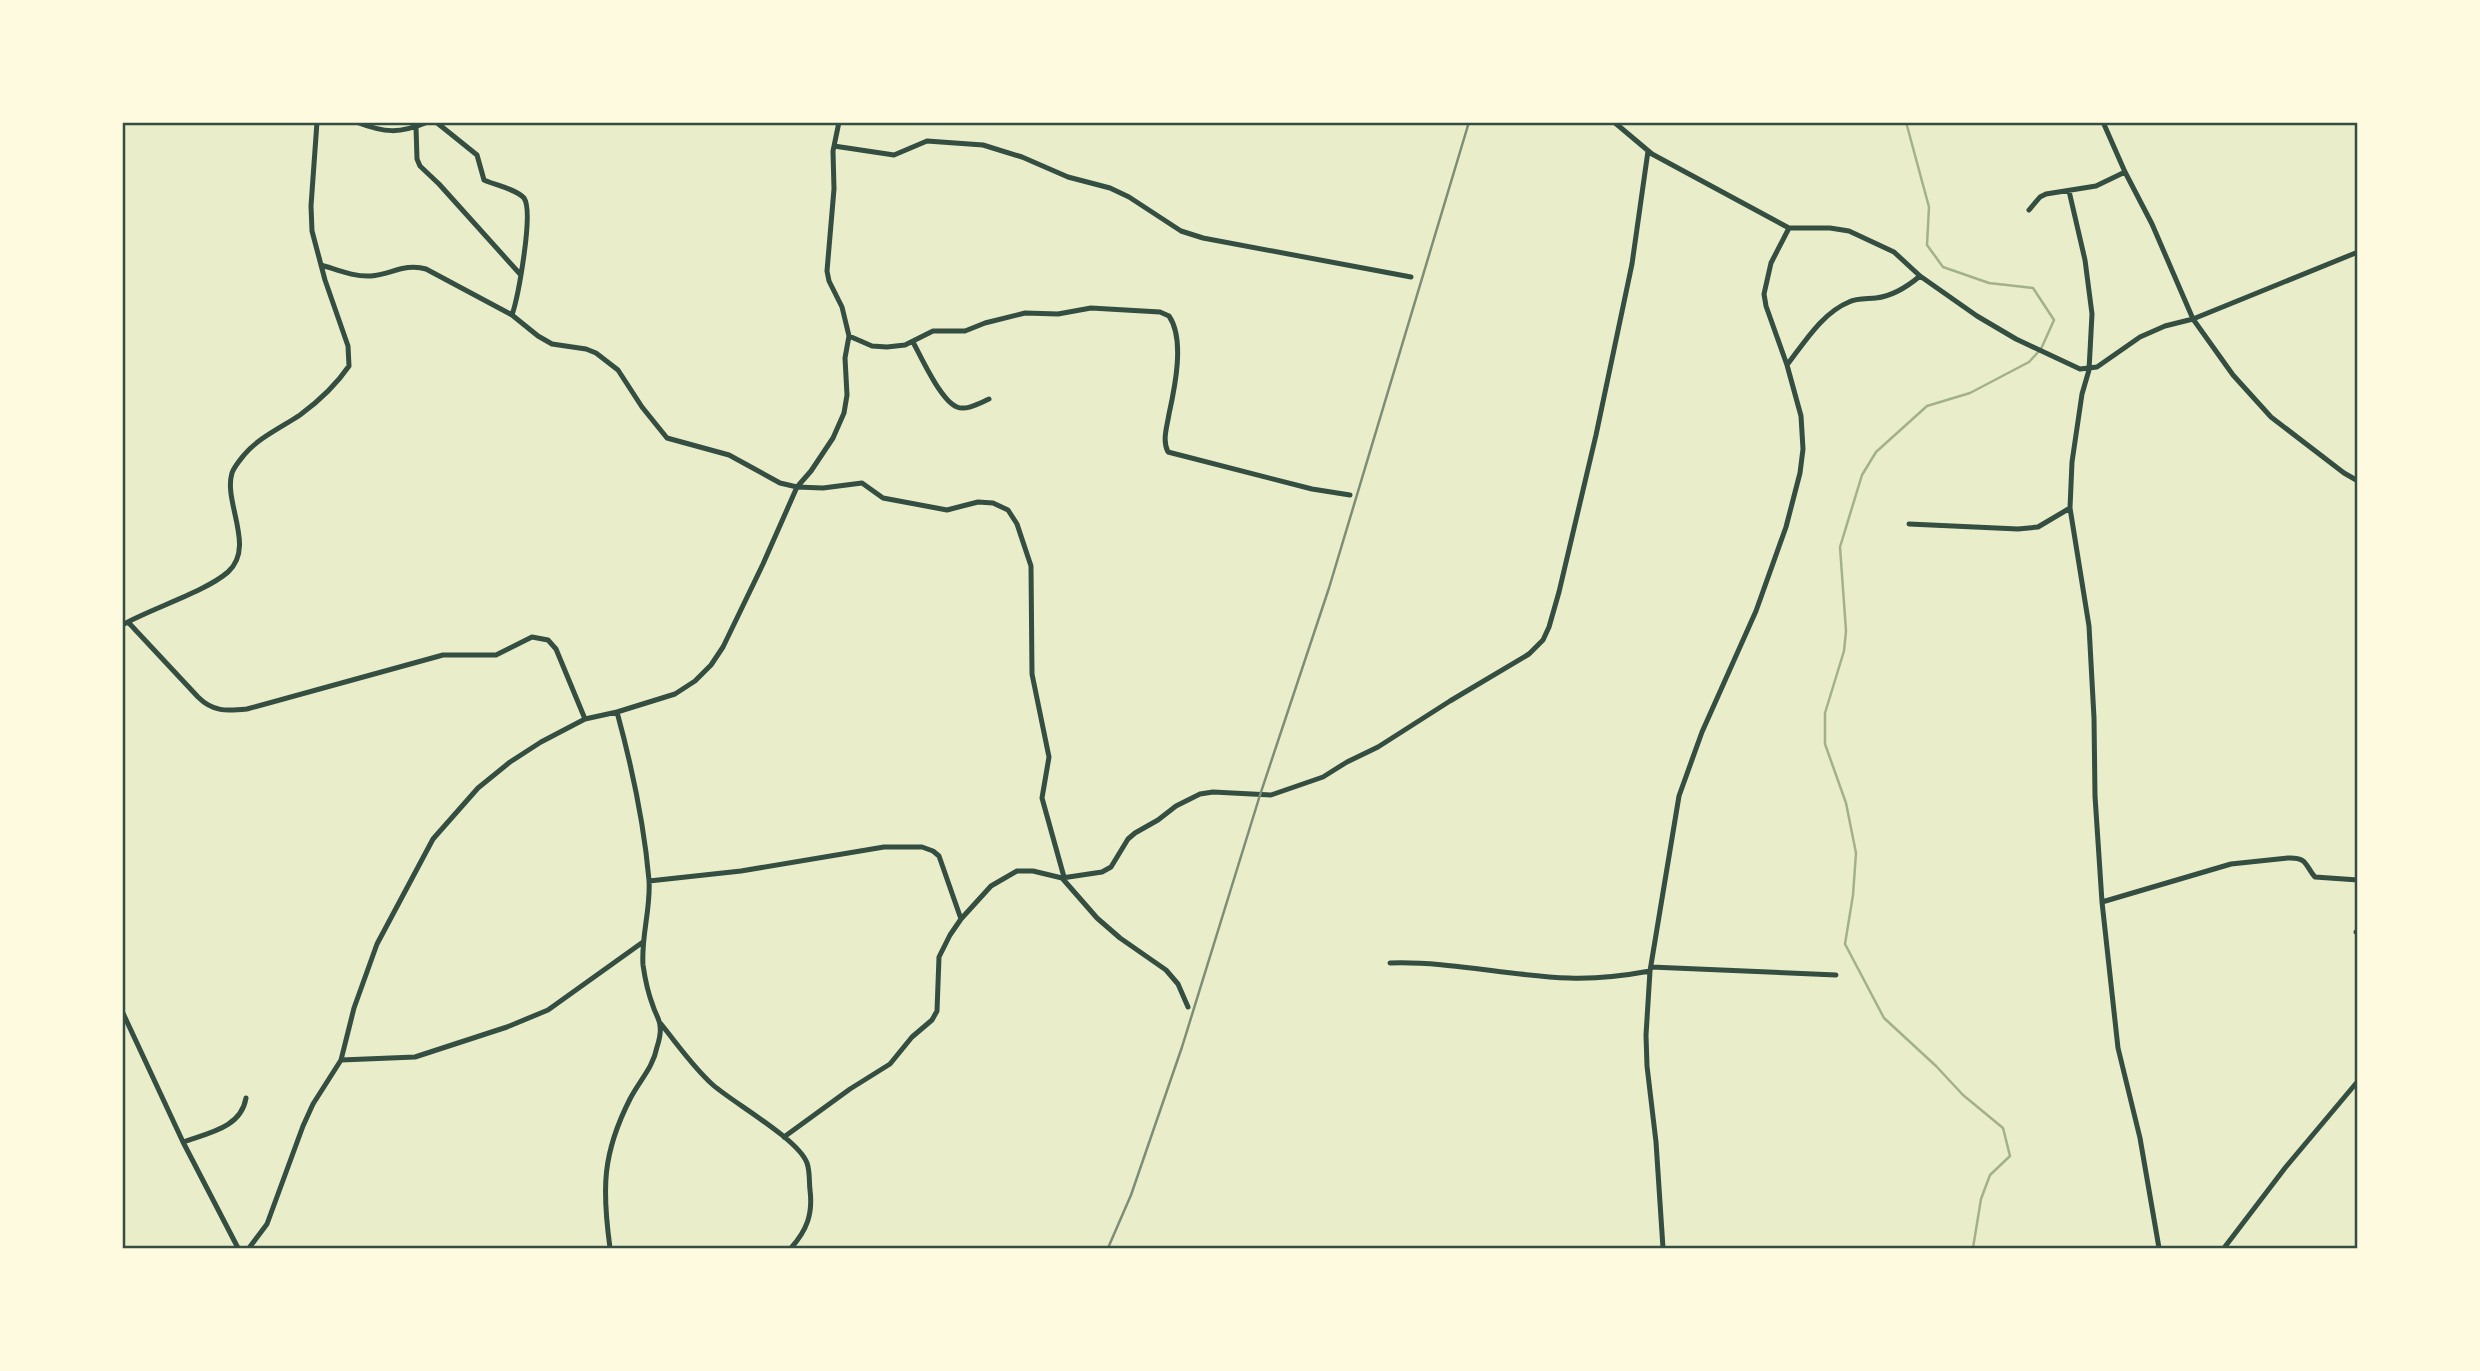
<svg xmlns="http://www.w3.org/2000/svg" width="2480" height="1371" font-family="'IBM Plex Sans',sans-serif">
  <rect width="100%" height="100%" fill="#e9edc9"/>
  <g fill="none" stroke-linecap="round" stroke-linejoin="round">
    <path stroke="#a3b18a" stroke-width="2.5" d="M1906,122L1929,207L1927,245L1943,267L1989,283L2033,288L2054,320L2041,349L2029,362L1970,393L1927,406L1876,452L1862,475L1840,547L1846,631L1844,651L1825,713V744L1846,803L1856,853L1853,895L1845,944L1884,1018L1936,1066L1963,1095L2003,1128L2010,1156L1990,1175L1981,1199L1973,1248"/>
    <path stroke="#344e41" stroke-width="5" d="M356,122C385,133 399,134 428,122
      M436,122L477,155L484,180C495,185 516,189 524,198C534,212 518,297 512,315
      M1614,122L1652,154L1789,228H1830L1849,231L1894,252L1920,276L1977,316L2016,339L2080,369L2097,367L2140,337L2165,326L2193,319L2358,252
      M2103,122L2125,172L2152,224L2193,319L2233,375L2271,417L2344,473L2358,481
      M416,127L417,159L420,166L439,184L520,274
      M834,146L894,155L927,141L983,145L1022,157L1068,177L1110,188L1129,197L1181,231L1203,238L1411,277
      M2069,191L2085,260L2092,314L2089,370L2082,394L2072,462L2070,508L2089,626L2094,718L2095,796L2102,902L2118,1048L2140,1138L2159,1248
      M2029,210L2040,197L2046,194L2096,186L2125,172
      M321,265C338,270 354,277 371,276C391,274 406,263 426,269L512,315L538,336L552,344L586,349L596,353L618,370L642,407L667,438L729,455L780,483L797,487L823,488L862,483L883,498L947,510L978,502L993,503L1008,510L1017,524L1031,566L1032,674L1049,757L1042,798L1064,877
      M849,336L872,346L887,347L905,345L933,331H965L985,323L1025,313L1058,314L1091,308L1160,312L1169,316C1185,339 1175,387 1169,414C1167,427 1162,440 1168,452L1312,489L1350,495
      M913,342C921,357 941,401 957,407C966,411 980,403 989,399
      M1787,365C1804,343 1822,313 1849,302C1857,298 1867,299 1876,298C1893,296 1907,287 1920,276
      M1909,524L2018,529L2038,527L2070,508
      M128,622L198,697C213,712 226,711 247,709L443,655H496L532,637L548,640L556,649L585,719
      M122,625C152,608 205,592 228,572C256,547 223,502 232,473C234,467 240,460 244,455C258,438 282,427 300,415C319,401 336,385 349,366L348,346L325,280L312,231L311,206L317,122
      M1062,878L1102,872L1111,867L1128,839L1135,833L1158,820L1176,806L1200,794L1213,792L1271,795L1323,777L1347,762L1378,747L1450,701L1529,654L1543,640L1549,627L1559,592L1596,435L1632,264L1648,151
      M649,881L741,871L884,847H922L933,851L939,856L961,919
      M2102,902L2231,864L2288,858C2308,857 2305,866 2315,877L2358,880
      M2356,932H2358
      M1390,963C1450,961 1509,976 1569,978C1596,979 1623,976 1650,971
      M1651,967L1836,975
      M122,1011L183,1142L238,1248
      M661,1024C678,1045 693,1067 713,1085C735,1104 798,1139 807,1163C810,1171 809,1182 810,1190C813,1214 807,1230 791,1248
      M341,1060L415,1057L507,1027L548,1010L643,942
      M784,1137L850,1089L890,1064L912,1037L932,1020L937,1011L939,957L950,935L961,919L991,886L1017,871H1033L1062,878L1097,918L1120,938L1166,970L1178,984L1188,1007
      M183,1142C208,1133 241,1128 246,1098
      M249,1248L267,1224L303,1126L313,1104L341,1060L354,1008L377,944L433,839L478,788L510,762L541,742L585,719L617,712L675,694L695,681L711,665L723,647L763,564L797,487L811,471L833,438L844,413L847,395L845,358L849,336L842,307L829,281L827,271L834,189L833,151L839,122
      M610,1248C602,1189 602,1154 630,1099C639,1081 653,1068 657,1047C659,1041 661,1032 660,1026C660,1020 655,1013 653,1006C648,993 645,979 643,965C641,936 651,908 649,880C644,823 632,767 617,712
      M1663,1248L1656,1142L1647,1066L1646,1035L1650,971L1679,796L1702,732L1756,611L1786,527L1800,473L1803,449L1801,416L1787,365L1766,306L1764,294L1771,263L1789,228
      M2224,1248L2285,1168L2358,1081"/>
    <path stroke="#7c8e77" stroke-width="2.5" d="M1108,1248L1131,1195L1182,1047L1260,795L1329,588L1469,122"/>
  </g>
  <rect width="2480" height="1371" fill="none" stroke="#fefae0" stroke-width="248"/>
  <rect x="124" y="124" width="2232" height="1123" fill="none" stroke="#344e41" stroke-width="2.5"/>
</svg>
